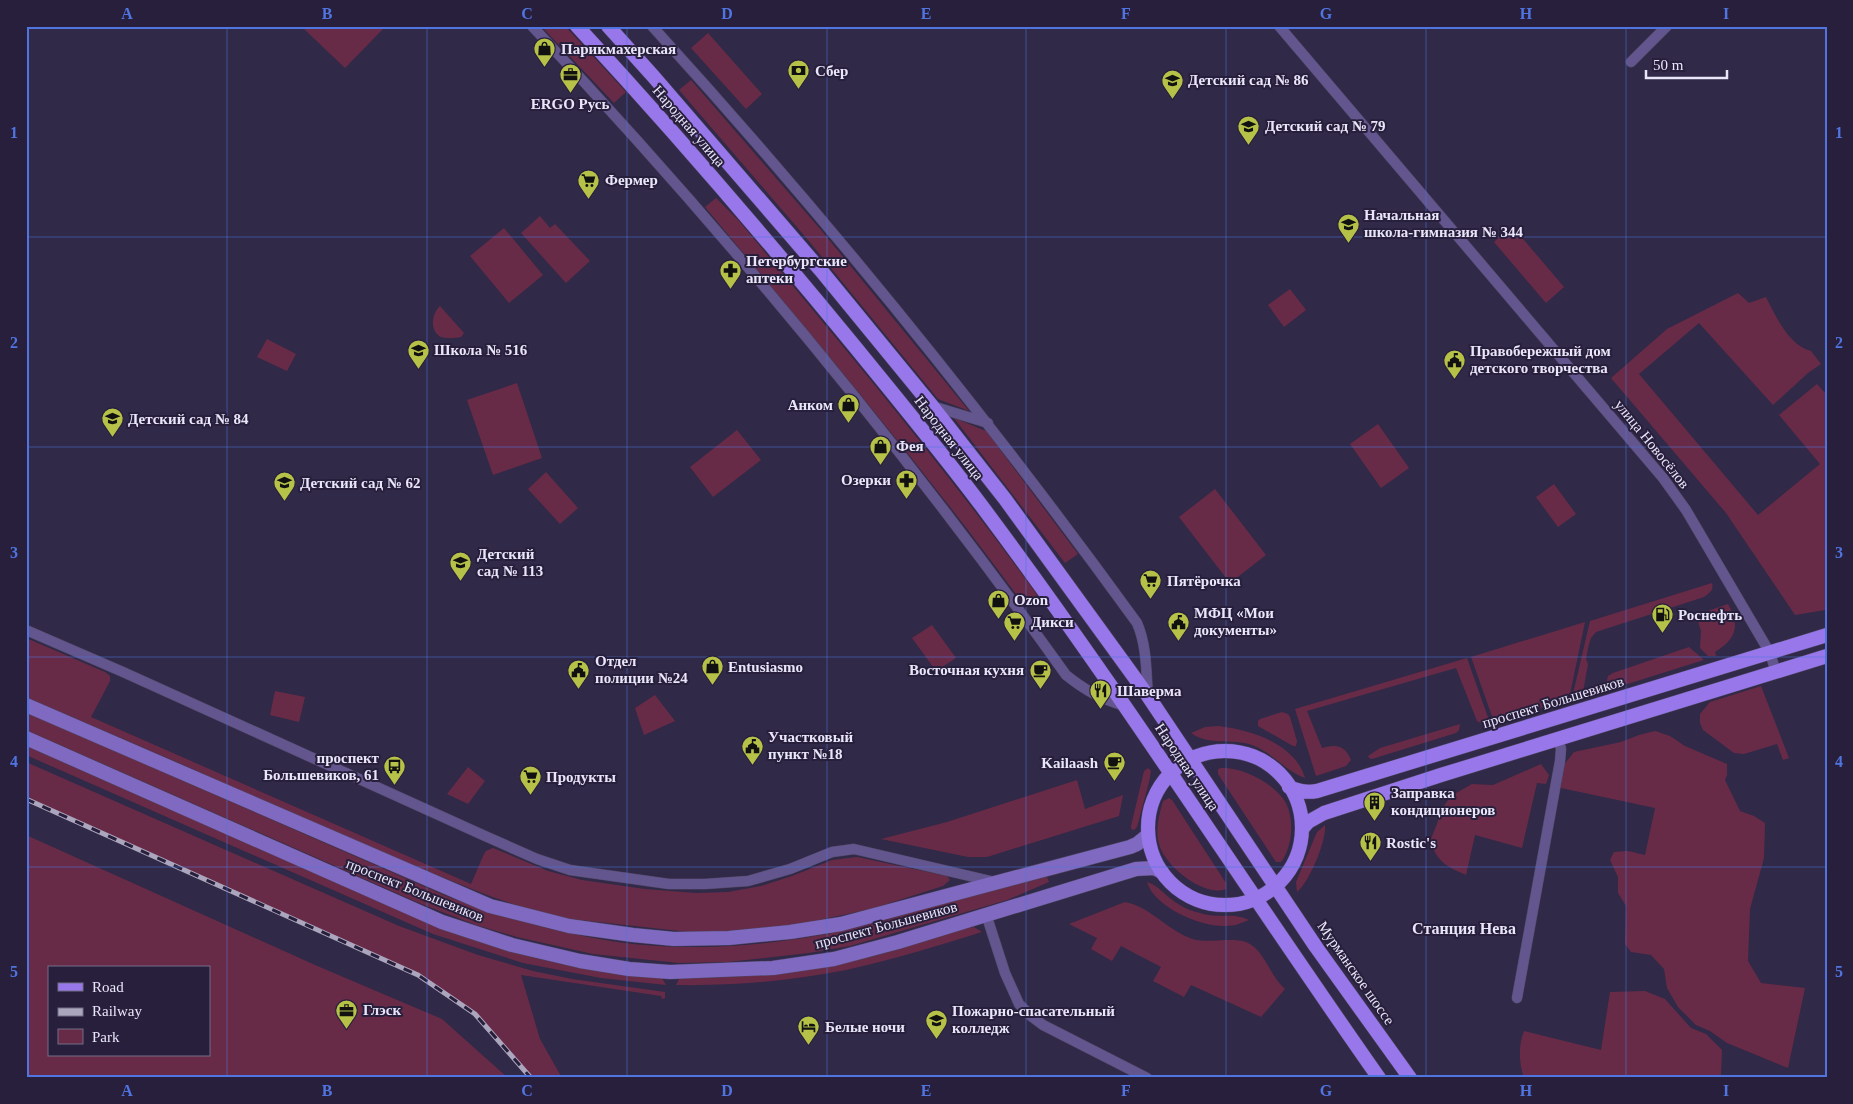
<svg xmlns="http://www.w3.org/2000/svg" width="1853" height="1104" font-family="'Times New Roman',serif">
  <rect width="100%" height="100%" fill="#302947"/>
  <path fill="#682b47" fill-rule="evenodd" d="M306,26H384L385,27L345,68L304,29Z
    M541,26H565L626,92L614,103Z
    M708,33L762,94L746,109L691,48Z
    M691,80L821,230L969,411L938,399L808,240L679,90Z
    M716,198L739,221C841,344 944,466 1037,595L1024,605C924,468 814,338 705,207Z
    M540,216L550,228L555,224L590,261L566,283L521,233Z
    M1512,226L1564,287L1546,303L1494,242Z
    M504,228L543,275L509,303L470,256Z
    M1290,289L1306,310L1284,327L1268,305Z
    M1738,293L1749,303L1766,297C1775,315 1789,346 1811,351L1821,364L1808,373L1773,405L1699,323L1639,374L1758,515L1820,464L1779,415L1817,384L1827,395V609L1825,610L1795,615L1726,513L1611,378L1667,329Z
    M440,306L464,333L461,337C455,338 447,339 441,337C429,331 432,313 440,306Z
    M267,339L296,354L287,371L257,357Z
    M517,383L542,458L493,475L467,400Z
    M954,418L986,431L1078,554L1065,563Z
    M1378,424L1409,468L1381,488L1350,444Z
    M737,430L761,460L713,497L690,467Z
    M546,472L578,508L560,524L528,489Z
    M1554,484L1576,514L1558,527L1536,497Z
    M1215,489L1266,555L1230,583L1179,517Z
    M1712,583C1714,590 1710,593 1704,597L1596,632L1591,638L1588,648L1586,659L1588,664L1583,692L1572,698L1590,621Z
    M1728,604C1740,626 1737,638 1715,652L1716,656H1708L1700,648L1701,631L1696,615Z
    M1585,622L1569,699L1494,722L1471,657Z
    M932,625L956,658L936,671L912,638Z
    M26,638L105,672L110,676V681L91,717L471,884L484,854L486,851L493,848L548,871L582,880L645,889L696,893L728,892L761,886L792,876L832,860L857,857L947,876L950,880L943,886L871,909L781,928L741,931L689,932L562,918L530,910L487,895L340,836L186,766L26,697Z
    M1689,647L1704,660L1605,691L1608,676L1613,673Z
    M1467,658L1490,723L1483,724L1477,721L1456,668L1307,711L1322,748C1336,744 1345,745 1351,760L1346,766L1316,776L1295,709Z
    M1761,686L1789,758L1783,760L1777,744L1744,754L1734,753L1703,730L1700,723V714L1710,702Z
    M275,691L305,697L299,722L270,715Z
    M655,695L675,721L644,735L635,708Z
    M26,712L446,896C517,923 600,945 677,947C734,948 794,942 850,929C883,922 915,911 948,901C981,892 1014,885 1047,877L1049,882L1007,900L850,946L809,953L728,962L679,963L593,954L517,937L476,925L419,903L26,730Z
    M1282,712L1288,714L1290,717L1297,741L1296,746H1293L1258,726V721L1260,719Z
    M1460,724L1459,730L1456,733L1372,759L1369,758L1368,756L1380,748Z
    M1219,726C1250,730 1295,743 1305,778C1285,771 1272,752 1252,745C1232,738 1209,746 1191,733L1205,727Z
    M1655,731L1670,736L1685,746L1727,764V775L1725,780L1740,811L1754,816L1765,823L1764,858L1750,909L1748,961L1761,983L1805,988L1788,1068L1727,1043L1710,1031L1696,1025L1678,1007L1667,988L1664,969L1651,955L1631,952L1625,944L1626,906L1618,893V877L1610,860L1614,852L1628,851L1645,855L1655,808L1561,788L1563,766L1574,752L1621,742L1639,735Z
    M26,746L433,925C480,943 528,958 578,967C606,972 634,974 662,978L666,985L601,978L523,963L433,934L26,755Z
    M26,762L399,926L478,955L533,971L572,979L665,992V998L662,999L661,996L521,975L540,1039L562,1078H533L476,1013L418,973L26,797Z
    M1541,764L1549,775L1546,784L1537,783L1522,848L1475,835L1466,875C1445,866 1438,862 1430,841L1437,824L1441,810L1451,796L1472,784L1493,785Z
    M468,767L485,781L468,804L447,794Z
    M1148,768L1151,771L1149,782L1137,827L1134,830L1131,829V826L1144,771Z
    M1221,768C1243,767 1274,783 1286,803C1292,815 1292,829 1290,841C1288,848 1286,856 1281,862H1276L1218,774V769Z
    M1077,780L1085,809L1123,795L1119,816L987,857H968L881,839L947,822Z
    M1169,798L1172,800L1226,883V889C1204,898 1164,865 1159,844C1155,830 1159,815 1163,801Z
    M1325,825C1327,840 1309,883 1297,892L1296,882L1314,839L1317,832Z
    M26,835L315,965L442,1019L508,1078H26ZM49,968H209V1055H49Z
    M1147,882C1159,886 1165,895 1175,902C1182,907 1191,911 1200,913C1216,919 1234,912 1249,920C1241,923 1235,926 1226,926C1201,927 1155,908 1147,882Z
    M1125,902C1152,907 1169,933 1196,940C1212,943 1237,936 1250,944C1265,953 1271,977 1285,989L1261,1017L1191,985L1184,997L1153,981L1161,967L1121,946L1112,961L1091,949L1097,938L1069,924Z
    M974,927L982,932C937,946 892,960 846,970C791,981 733,986 676,985L679,979L685,978C753,978 823,970 889,952C917,944 945,932 974,927Z
    M1645,991L1665,999L1691,1028L1706,1034L1722,1050L1721,1075L1718,1078H1524C1519,1064 1518,1045 1524,1031L1601,1050L1610,992Z"/>
  <g fill="none" stroke-linecap="round" stroke-linejoin="round">
    <defs>
      <path id="minor" d="M532,26C724,230 903,447 1066,675C1086,691 1101,699 1125,706
        M652,26C825,216 987,416 1137,623C1147,646 1146,671 1148,696
        M1279,26L1663,478L1686,510L1770,653L1776,672
        M1631,62L1667,26
        M932,406L988,423
        M26,630L123,672L485,836L537,859L570,870L669,884H705L748,881L790,869L832,852L854,849L995,882
        M986,914L1005,973L1019,1004L1031,1016L1043,1025L1147,1078
        M1517,998L1560,761L1561,749L1558,738"/>
      <path id="secondary" d="M26,705L490,906L569,926L633,935L674,939L729,938L790,932L841,924L1130,847L1137,844L1148,835
        M26,738L442,922L512,945L580,961L629,969L670,972L773,968L834,959L898,942L1136,869L1154,868L1162,872"/>
      <path id="primary" d="M577,26C673,130 766,238 856,348C899,401 943,454 984,509C1123,695 1246,889 1379,1078
        M608,26L653,76L823,273L932,406L1005,499L1148,696L1316,947L1410,1078
        M1148 828a77 77 0 1 1 154 0a77 77 0 1 1-154 0Z
        M1289,787C1299,791 1306,793 1317,791L1827,635
        M1302,829L1308,822L1324,813L1441,775L1827,656"/>
    </defs>
    <use href="#minor" stroke="#4e4764" stroke-width="11"/>
    <use href="#secondary" stroke="#4e4764" stroke-width="15"/>
    <use href="#primary" stroke="#4e4764" stroke-width="15"/>
    <use href="#minor" stroke="#63558d" stroke-width="10"/>
    <use href="#secondary" stroke="#8069c1" stroke-width="14"/>
    <use href="#primary" stroke="#9777e9" stroke-width="14"/>
    <defs>
      <path id="rail" d="M26,799L418,975L475,1014L531,1078"/>
    </defs>
    <use href="#rail" stroke="#aba6bd" stroke-width="5"/>
    <use href="#rail" stroke="#271f3c" stroke-width="3" stroke-dasharray="9" stroke-linecap="butt"/>
  </g>
  <path fill="none" stroke="#5074e0" stroke-width="1" stroke-opacity="0.55" d="M227,26V1078M427,26V1078M627,26V1078M827,26V1078M1026,26V1078M1226,26V1078M1426,26V1078M1626,26V1078M26,237H1827M26,447H1827M26,657H1827M26,867H1827"/>
  <defs>
    <symbol id="shop-pin" viewBox="-11 -11 22 30"><path d="M0 17L-7.5 6A9.5 9.5 0 1 1 7.5 6Z" fill="#b6c148" stroke="#271f3c"/><path d="M-5-2.5h2.3a2.7 3.5 0 0 1 5.4 0H5L5.5 6h-11ZM-1.5-2.5h3a1.5 2.3 0 0 0-3 0Z" fill="#111"/></symbol>
    <symbol id="bank-pin" viewBox="-11 -11 22 30"><path d="M0 17L-7.5 6A9.5 9.5 0 1 1 7.5 6Z" fill="#b6c148" stroke="#271f3c"/><path d="M-6-4H6V4H-6ZM0-2.3a2.3 2.3 0 1 0 0 4.6a2.3 2.3 0 1 0 0-4.6Z" fill="#111"/></symbol>
    <symbol id="office-pin" viewBox="-11 -11 22 30"><path d="M0 17L-7.5 6A9.5 9.5 0 1 1 7.5 6Z" fill="#b6c148" stroke="#271f3c"/><path d="M-6-3h4V-5.5h4V-3h4V5H-6ZM-1-4.5V-3h2v-1.5ZM-6 0V1H6V0Z" fill="#111"/></symbol>
    <symbol id="school-pin" viewBox="-11 -11 22 30"><path d="M0 17L-7.5 6A9.5 9.5 0 1 1 7.5 6Z" fill="#b6c148" stroke="#271f3c"/><path d="M0-5L7-2L0 1L-7-2ZM-4 1L0 2.5L4 1V4Q0 6-4 4Z" fill="#111"/></symbol>
    <symbol id="supermarket-pin" viewBox="-11 -11 22 30"><path d="M0 17L-7.5 6A9.5 9.5 0 1 1 7.5 6Z" fill="#b6c148" stroke="#271f3c"/><path d="M-6-5.5h2.5l.6 2H6L4.5 2H-2.5L-4.4-4H-6ZM-1.5 3.2a1.3 1.3 0 1 0 .1 0ZM3 3.2a1.3 1.3 0 1 0 .1 0Z" fill="#111"/></symbol>
    <symbol id="pharmacy-pin" viewBox="-11 -11 22 30"><path d="M0 17L-7.5 6A9.5 9.5 0 1 1 7.5 6Z" fill="#b6c148" stroke="#271f3c"/><path d="M-2-6h4v4h4v4h-4v4h-4v-4h-4v-4h4Z" fill="#111"/></symbol>
    <symbol id="civic-pin" viewBox="-11 -11 22 30"><path d="M0 17L-7.5 6A9.5 9.5 0 1 1 7.5 6Z" fill="#b6c148" stroke="#271f3c"/><path d="M-.6-6.5H3V-4.5H.6V-3L4-1V1h2V6H-6V1h2V-1L-.6-3ZM-1.2 2.5V6h2.4V2.5Z" fill="#111"/></symbol>
    <symbol id="fuel-pin" viewBox="-11 -11 22 30"><path d="M0 17L-7.5 6A9.5 9.5 0 1 1 7.5 6Z" fill="#b6c148" stroke="#271f3c"/><path d="M-5.5-6h7V0h2V4h1.3V-2.5L3-4.5l.8-.8L6-3V5H2.5V1h-1V6h-7ZM-4.2-4.7v3.2H.2V-4.7Z" fill="#111"/></symbol>
    <symbol id="cafe-pin" viewBox="-11 -11 22 30"><path d="M0 17L-7.5 6A9.5 9.5 0 1 1 7.5 6Z" fill="#b6c148" stroke="#271f3c"/><path d="M-5.5-4.5H6V0H3Q3 3.5 0 3.5H-2.5Q-5.5 3.5-5.5 0ZM3-3.2v2h1.7v-2ZM-6 4.5H4V6H-6Z" fill="#111"/></symbol>
    <symbol id="restaurant-pin" viewBox="-11 -11 22 30"><path d="M0 17L-7.5 6A9.5 9.5 0 1 1 7.5 6Z" fill="#b6c148" stroke="#271f3c"/><path d="M-5-6h1v4h1v-4h1v4h1v-4h1v5L-1.5 .5V6h-2V.5L-5-1ZM5-6V6H3V1.5H1.5Q1.5-4 5-6Z" fill="#111"/></symbol>
    <symbol id="bus-pin" viewBox="-11 -11 22 30"><path d="M0 17L-7.5 6A9.5 9.5 0 1 1 7.5 6Z" fill="#b6c148" stroke="#271f3c"/><path d="M-5-6H5V4H4V6H2V4H-2V6H-4V4H-5ZM-3.5-4V0h7V-4ZM-3.5 1.2v1.5H-2V1.2ZM2 1.2v1.5H3.5V1.2Z" fill="#111"/></symbol>
    <symbol id="building-pin" viewBox="-11 -11 22 30"><path d="M0 17L-7.5 6A9.5 9.5 0 1 1 7.5 6Z" fill="#b6c148" stroke="#271f3c"/><path d="M-4-6H4V6H1V3H-1V6H-4ZM-2.5-4.3h1.7v1.8h-1.7ZM.8-4.3h1.7v1.8H.8ZM-2.5-1h1.7V.8h-1.7ZM.8-1h1.7V.8H.8Z" fill="#111"/></symbol>
    <symbol id="university-pin" viewBox="-11 -11 22 30"><path d="M0 17L-7.5 6A9.5 9.5 0 1 1 7.5 6Z" fill="#b6c148" stroke="#271f3c"/><path d="M0-5L7-2L0 1L-7-2ZM-4 1L0 2.5L4 1V4Q0 6-4 4Z" fill="#111"/></symbol>
    <symbol id="hotel-pin" viewBox="-11 -11 22 30"><path d="M0 17L-7.5 6A9.5 9.5 0 1 1 7.5 6Z" fill="#b6c148" stroke="#271f3c"/><path d="M-6-4.5h1.5V1H6V5H4.5V3h-9V5H-6ZM-4 0a1.8 1.8 0 1 1 3.6 0ZM.5 0V-2.5h3Q6-2.5 6 0Z" fill="#111"/></symbol>
  </defs>
  <g fill-rule="evenodd">
    <use href="#shop-pin" x="532" y="36" width="25" height="34"/>
    <use href="#bank-pin" x="786" y="58" width="25" height="34"/>
    <use href="#office-pin" x="558" y="62" width="25" height="34"/>
    <use href="#school-pin" x="1160" y="68" width="25" height="34"/>
    <use href="#school-pin" x="1236" y="114" width="25" height="34"/>
    <use href="#supermarket-pin" x="576" y="168" width="25" height="34"/>
    <use href="#school-pin" x="1336" y="212" width="25" height="34"/>
    <use href="#pharmacy-pin" x="718" y="258" width="25" height="34"/>
    <use href="#school-pin" x="406" y="338" width="25" height="34"/>
    <use href="#civic-pin" x="1442" y="348" width="25" height="34"/>
    <use href="#shop-pin" x="836" y="392" width="25" height="34"/>
    <use href="#school-pin" x="100" y="406" width="25" height="34"/>
    <use href="#shop-pin" x="868" y="434" width="25" height="34"/>
    <use href="#pharmacy-pin" x="894" y="468" width="25" height="34"/>
    <use href="#school-pin" x="272" y="470" width="25" height="34"/>
    <use href="#school-pin" x="448" y="550" width="25" height="34"/>
    <use href="#supermarket-pin" x="1138" y="568" width="25" height="34"/>
    <use href="#shop-pin" x="986" y="588" width="25" height="34"/>
    <use href="#fuel-pin" x="1650" y="602" width="25" height="34"/>
    <use href="#supermarket-pin" x="1002" y="610" width="25" height="34"/>
    <use href="#civic-pin" x="1166" y="610" width="25" height="34"/>
    <use href="#shop-pin" x="700" y="654" width="25" height="34"/>
    <use href="#civic-pin" x="566" y="658" width="25" height="34"/>
    <use href="#cafe-pin" x="1028" y="658" width="25" height="34"/>
    <use href="#restaurant-pin" x="1088" y="678" width="25" height="34"/>
    <use href="#civic-pin" x="740" y="734" width="25" height="34"/>
    <use href="#cafe-pin" x="1102" y="750" width="25" height="34"/>
    <use href="#bus-pin" x="382" y="754" width="25" height="34"/>
    <use href="#supermarket-pin" x="518" y="764" width="25" height="34"/>
    <use href="#building-pin" x="1362" y="790" width="25" height="34"/>
    <use href="#restaurant-pin" x="1358" y="830" width="25" height="34"/>
    <use href="#office-pin" x="334" y="998" width="25" height="34"/>
    <use href="#university-pin" x="924" y="1008" width="25" height="34"/>
    <use href="#hotel-pin" x="796" y="1014" width="25" height="34"/>
  </g>
  <g text-anchor="middle" dominant-baseline="central" stroke-width="4" stroke-linejoin="round" paint-order="stroke">
    <g font-size="15" font-weight="bold" fill="#eae6fa" stroke="#271f3c" text-anchor="start">
      <text x="561" y="49">Парикмахерская</text>
      <text x="815" y="71">Сбер</text>
      <text x="1188" y="80">Детский сад № 86</text>
      <text x="570" y="104" text-anchor="middle">ERGO Русь</text>
      <text x="1265" y="126">Детский сад № 79</text>
      <text x="605" y="180">Фермер</text>
      <text x="1364" y="215">Начальная<tspan x="1364" dy="17">школа-гимназия № 344</tspan></text>
      <text x="746" y="261">Петербургские<tspan x="746" dy="17">аптеки</tspan></text>
      <text x="434" y="350">Школа № 516</text>
      <text x="1470" y="351">Правобережный дом<tspan x="1470" dy="17">детского творчества</tspan></text>
      <text x="833" y="405" text-anchor="end">Анком</text>
      <text x="128" y="419">Детский сад № 84</text>
      <text x="896" y="446">Фея</text>
      <text x="891" y="480" text-anchor="end">Озерки</text>
      <text x="300" y="483">Детский сад № 62</text>
      <text x="477" y="554">Детский<tspan x="477" dy="17">сад № 113</tspan></text>
      <text x="1167" y="581">Пятёрочка</text>
      <text x="1014" y="600">Ozon</text>
      <text x="1194" y="613">МФЦ «Мои<tspan x="1194" dy="17">документы»</tspan></text>
      <text x="1678" y="615">Роснефть</text>
      <text x="1031" y="622">Дикси</text>
      <text x="595" y="661">Отдел<tspan x="595" dy="17">полиции №24</tspan></text>
      <text x="728" y="667">Entusiasmo</text>
      <text x="1024" y="670" text-anchor="end">Восточная кухня</text>
      <text x="1117" y="691">Шаверма</text>
      <text x="768" y="737">Участковый<tspan x="768" dy="17">пункт №18</tspan></text>
      <text x="379" y="758" text-anchor="end">проспект<tspan x="379" dy="17">Большевиков, 61</tspan></text>
      <text x="1098" y="763" text-anchor="end">Kailaash</text>
      <text x="546" y="777">Продукты</text>
      <text x="1391" y="793">Заправка<tspan x="1391" dy="17">кондиционеров</tspan></text>
      <text x="1386" y="843">Rostic's</text>
      <text x="363" y="1010">Глэск</text>
      <text x="952" y="1011">Пожарно-спасательный<tspan x="952" dy="17">колледж</tspan></text>
      <text x="825" y="1027">Белые ночи</text>
    </g>
    <g font-size="15" fill="#eae6fa" stroke="#271f3c">
      <text transform="translate(689 126) rotate(49)">Народная улица</text>
      <text transform="translate(949 438) rotate(52)">Народная улица</text>
      <text transform="translate(1652 444) rotate(51)">улица Новосёлов</text>
      <text transform="translate(1553 702) rotate(-17)">проспект Большевиков</text>
      <text transform="translate(1187 767) rotate(56)">Народная улица</text>
      <text transform="translate(415 890) rotate(22)">проспект Большевиков</text>
      <text transform="translate(886 925) rotate(-15)">проспект Большевиков</text>
      <text transform="translate(1356 973) rotate(55)">Мурманское шоссе</text>
    </g>
    <g font-size="16" font-weight="bold" fill="#eae6fa" stroke="#271f3c">
      <text x="1464" y="928">Станция Нева</text>
    </g>
  </g>
  <rect width="1853" height="1104" fill="none" stroke="#271f3c" stroke-width="55"/>
  <rect x="48" y="966" width="162" height="90" fill="#271f3c" stroke="#756f88"/>
  <rect x="58" y="983" width="25" height="8" fill="#9777e9" stroke="#756f88"/>
  <text x="92" y="992" font-size="15" fill="#eae6fa">Road</text>
  <rect x="58" y="1008" width="25" height="8" fill="#aba6bd" stroke="#756f88"/>
  <text x="92" y="1016" font-size="15" fill="#eae6fa">Railway</text>
  <rect x="58" y="1029" width="25" height="15" fill="#682b47" stroke="#756f88"/>
  <text x="92" y="1042" font-size="15" fill="#eae6fa">Park</text>
  <path d="M1646 70v8h81v-8" fill="none" stroke="#eae6fa" stroke-width="2.5"/>
  <text x="1653" y="70" font-size="15" fill="#eae6fa" stroke="#271f3c" stroke-width="4" paint-order="stroke">50 m</text>
  <rect x="28" y="28" width="1798" height="1048" fill="none" stroke="#5074e0" stroke-width="2"/>
  <g font-size="16" text-anchor="middle" font-weight="bold" fill="#5074e0">
    <text x="127" y="19">A</text>
    <text x="327" y="19">B</text>
    <text x="527" y="19">C</text>
    <text x="727" y="19">D</text>
    <text x="926" y="19">E</text>
    <text x="1126" y="19">F</text>
    <text x="1326" y="19">G</text>
    <text x="1526" y="19">H</text>
    <text x="1726" y="19">I</text>
    <text x="14" y="138">1</text>
    <text x="1839" y="138">1</text>
    <text x="14" y="348">2</text>
    <text x="1839" y="348">2</text>
    <text x="14" y="558">3</text>
    <text x="1839" y="558">3</text>
    <text x="14" y="767">4</text>
    <text x="1839" y="767">4</text>
    <text x="14" y="977">5</text>
    <text x="1839" y="977">5</text>
    <text x="127" y="1096">A</text>
    <text x="327" y="1096">B</text>
    <text x="527" y="1096">C</text>
    <text x="727" y="1096">D</text>
    <text x="926" y="1096">E</text>
    <text x="1126" y="1096">F</text>
    <text x="1326" y="1096">G</text>
    <text x="1526" y="1096">H</text>
    <text x="1726" y="1096">I</text>
  </g>
</svg>
